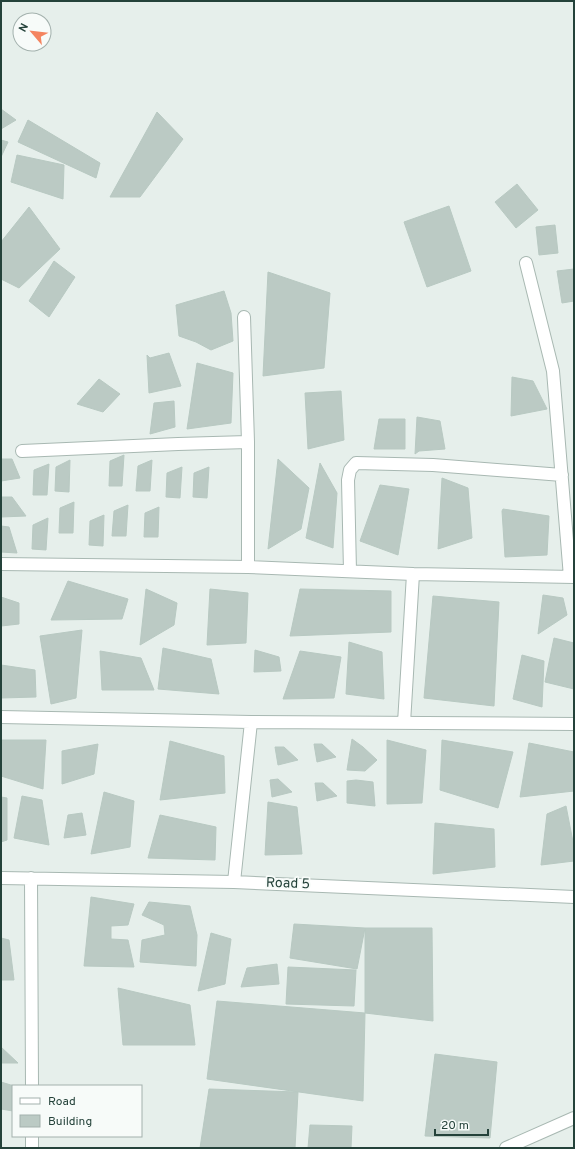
<svg xmlns="http://www.w3.org/2000/svg" width="575" height="1149" font-family="Overpass,sans-serif">
  <rect width="100%" height="100%" fill="#e6efeb"/>
  <path fill="#bbcac4" stroke="#b8c9c2" d="M1,109L16,120L1,129Z
    M157,112L183,139L140,197H110Z
    M28,120L100,163L96,178L18,142Z
    M1,140L8,142L1,157Z
    M17,155L64,165L63,199L11,182Z
    M517,184L538,210L516,228L495,202Z
    M449,206L471,271L427,287L404,222Z
    M29,207L60,249L19,288L1,279V242Z
    M555,225L558,253L539,255L536,227Z
    M54,261L75,277L49,317L29,301Z
    M574,269V301L562,303L557,271Z
    M268,272L330,293L324,368L263,376Z
    M224,291L231,313L233,341L211,350L196,342L179,336L176,305Z
    M169,353L181,386L149,393L147,355L150,358Z
    M197,363L233,373L231,423L187,429Z
    M512,377L533,381L547,409L511,416Z
    M99,379L120,394L103,412L77,404Z
    M341,391L344,440L308,449L305,393Z
    M174,401L175,427L150,434L154,403Z
    M417,417L440,421L445,449L419,451L415,454Z
    M379,419H405V449H374Z
    M124,455L122,486H109L110,461Z
    M1,459H12L20,478L1,481Z
    M278,459L309,488L301,529L268,549Z
    M70,460L69,492L55,491L56,467Z
    M152,460L150,491H136L138,466Z
    M320,463L337,493L333,548L306,538Z
    M49,464L47,495H33L34,470Z
    M182,467L180,498L166,497L167,473Z
    M209,467L207,498L193,497L194,473Z
    M442,478L468,488L472,538L438,549Z
    M380,485L409,489L398,555L360,541Z
    M1,497H12L26,516L1,517Z
    M74,502L73,533H59L60,508Z
    M128,505L126,536H112L114,511Z
    M159,507L158,537H144L145,513Z
    M503,509L549,516L547,555L505,557L502,511Z
    M104,515L103,546L89,545L90,521Z
    M48,518L46,550L32,549L33,525Z
    M1,526L9,527L17,553L1,552Z
    M68,581L128,599L122,619L51,620Z
    M146,589L177,603L174,625L140,645Z
    M210,589L248,593L246,643L207,645Z
    M300,589L391,591V632L290,636Z
    M543,595L563,598L567,615L538,634Z
    M433,596L499,602L494,706L424,698Z
    M1,597L19,603V624L1,626Z
    M82,630L76,698L51,704L40,636Z
    M554,638L574,643V689L545,682Z
    M349,642L382,652L384,699L346,694Z
    M163,648L211,659L219,694L158,689Z
    M255,650L279,657L281,671L254,672Z
    M100,651L141,658L154,690H102Z
    M300,651L341,657L334,698L283,699Z
    M522,655L544,661L542,707L513,699Z
    M1,665L35,670L36,697L1,698Z
    M352,739L363,747L377,760L365,771L347,770Z
    M2,740H46L43,789L1,776V743Z
    M387,740L426,750L422,803L387,804Z
    M442,740L513,752L498,808L440,790Z
    M170,741L224,756L225,793L160,800Z
    M529,743L574,752V791L520,797Z
    M98,744L94,774L62,784V751Z
    M314,744H322L336,757L317,762Z
    M275,747H284L298,760L278,765Z
    M278,779L292,792L272,797L270,780Z
    M356,780L373,782L375,806L347,803V781Z
    M315,783H323L337,796L317,801Z
    M104,792L134,801L130,847L91,854Z
    M22,796L42,800L49,845L14,838Z
    M1,797L7,798V840L1,842Z
    M268,802L297,807L302,854L265,855Z
    M566,806L574,847V861L541,865L547,814Z
    M82,813L86,835L64,838L68,815Z
    M160,815L216,827L215,860L148,858Z
    M435,823L494,829L495,867L433,874Z
    M91,897L134,904L128,925L111,926V939L128,940L134,967L84,966Z
    M149,902L190,906L197,935L196,966L140,962L142,940L165,935L164,925L142,915Z
    M294,924L365,928L357,969L290,958Z
    M365,928H432L433,1021L365,1013Z
    M211,933L231,939L225,984L198,991Z
    M1,938L9,940L14,980H1Z
    M277,964L279,984L241,987L247,968Z
    M288,967L356,970L354,1006L286,1004Z
    M118,988L190,1005L195,1045H123Z
    M217,1001L365,1013L363,1101L207,1079Z
    M1,1047L18,1063H1Z
    M435,1054L497,1062L490,1138L425,1136Z
    M1,1082L14,1086L13,1111L1,1109Z
    M209,1089L298,1092L295,1148H200Z
    M310,1125L352,1126L351,1148H308Z"/>
  <g fill="none" stroke-linecap="round" stroke-linejoin="round">
    <defs>
      <path id="minor" d="M526,263L553,371L570,577
        M244,317L248,442V567
        M22,451L178,444L248,442
        M1,564L248,567L413,574L574,577
        M350,571L348,480L350,470L356,463L433,465L562,475
        M1,717L251,722L574,724
        M404,723L413,574
        M1,878L234,882L574,897
        M31,878L32,1086
        M234,882L251,722
        M32,1136V1148
        M506,1148L574,1118"/>
    </defs>
    <use href="#minor" stroke="#a8b8b2" stroke-width="14"/>
    <use href="#minor" stroke="#fff" stroke-width="12"/>
  </g>
  <g text-anchor="middle" dominant-baseline="central" stroke-width="3.5" stroke-linejoin="round" paint-order="stroke">
    <g font-size="14" fill="#24423a" stroke="#f7fbf9">
      <text transform="translate(288 884) rotate(2)">Road 5</text>
    </g>
  </g>
  <rect width="575" height="1149" fill="none" stroke="#24423a" stroke-width="4"/>
  <rect x="12" y="1085" width="130" height="52" fill="#f7fbf9" stroke="#a3b1ad"/>
  <rect x="20" y="1098" width="20" height="6" fill="#ffffff" stroke="#a3b1ad"/>
  <text x="48" y="1105" font-size="12" fill="#24423a">Road</text>
  <rect x="20" y="1115" width="20" height="12" fill="#bbcac4" stroke="#a3b1ad"/>
  <text x="48" y="1125" font-size="12" fill="#24423a">Building</text>
  <g transform="translate(32 32) rotate(298)"><circle r="19" fill="#f7fbf9" stroke="#a3b1ad"/>
  <path d="M0-3L7 15L0 10L-7 15Z" fill="#f4845f"/>
  <text y="-6" font-size="11" font-weight="bold" text-anchor="middle" fill="#24423a">N</text>
  </g>
  <path d="M435 1129v6h53v-6" fill="none" stroke="#24423a" stroke-width="2"/>
  <text x="441" y="1129" font-size="12" fill="#24423a" stroke="#f7fbf9" stroke-width="3" paint-order="stroke">20 m</text>
</svg>
